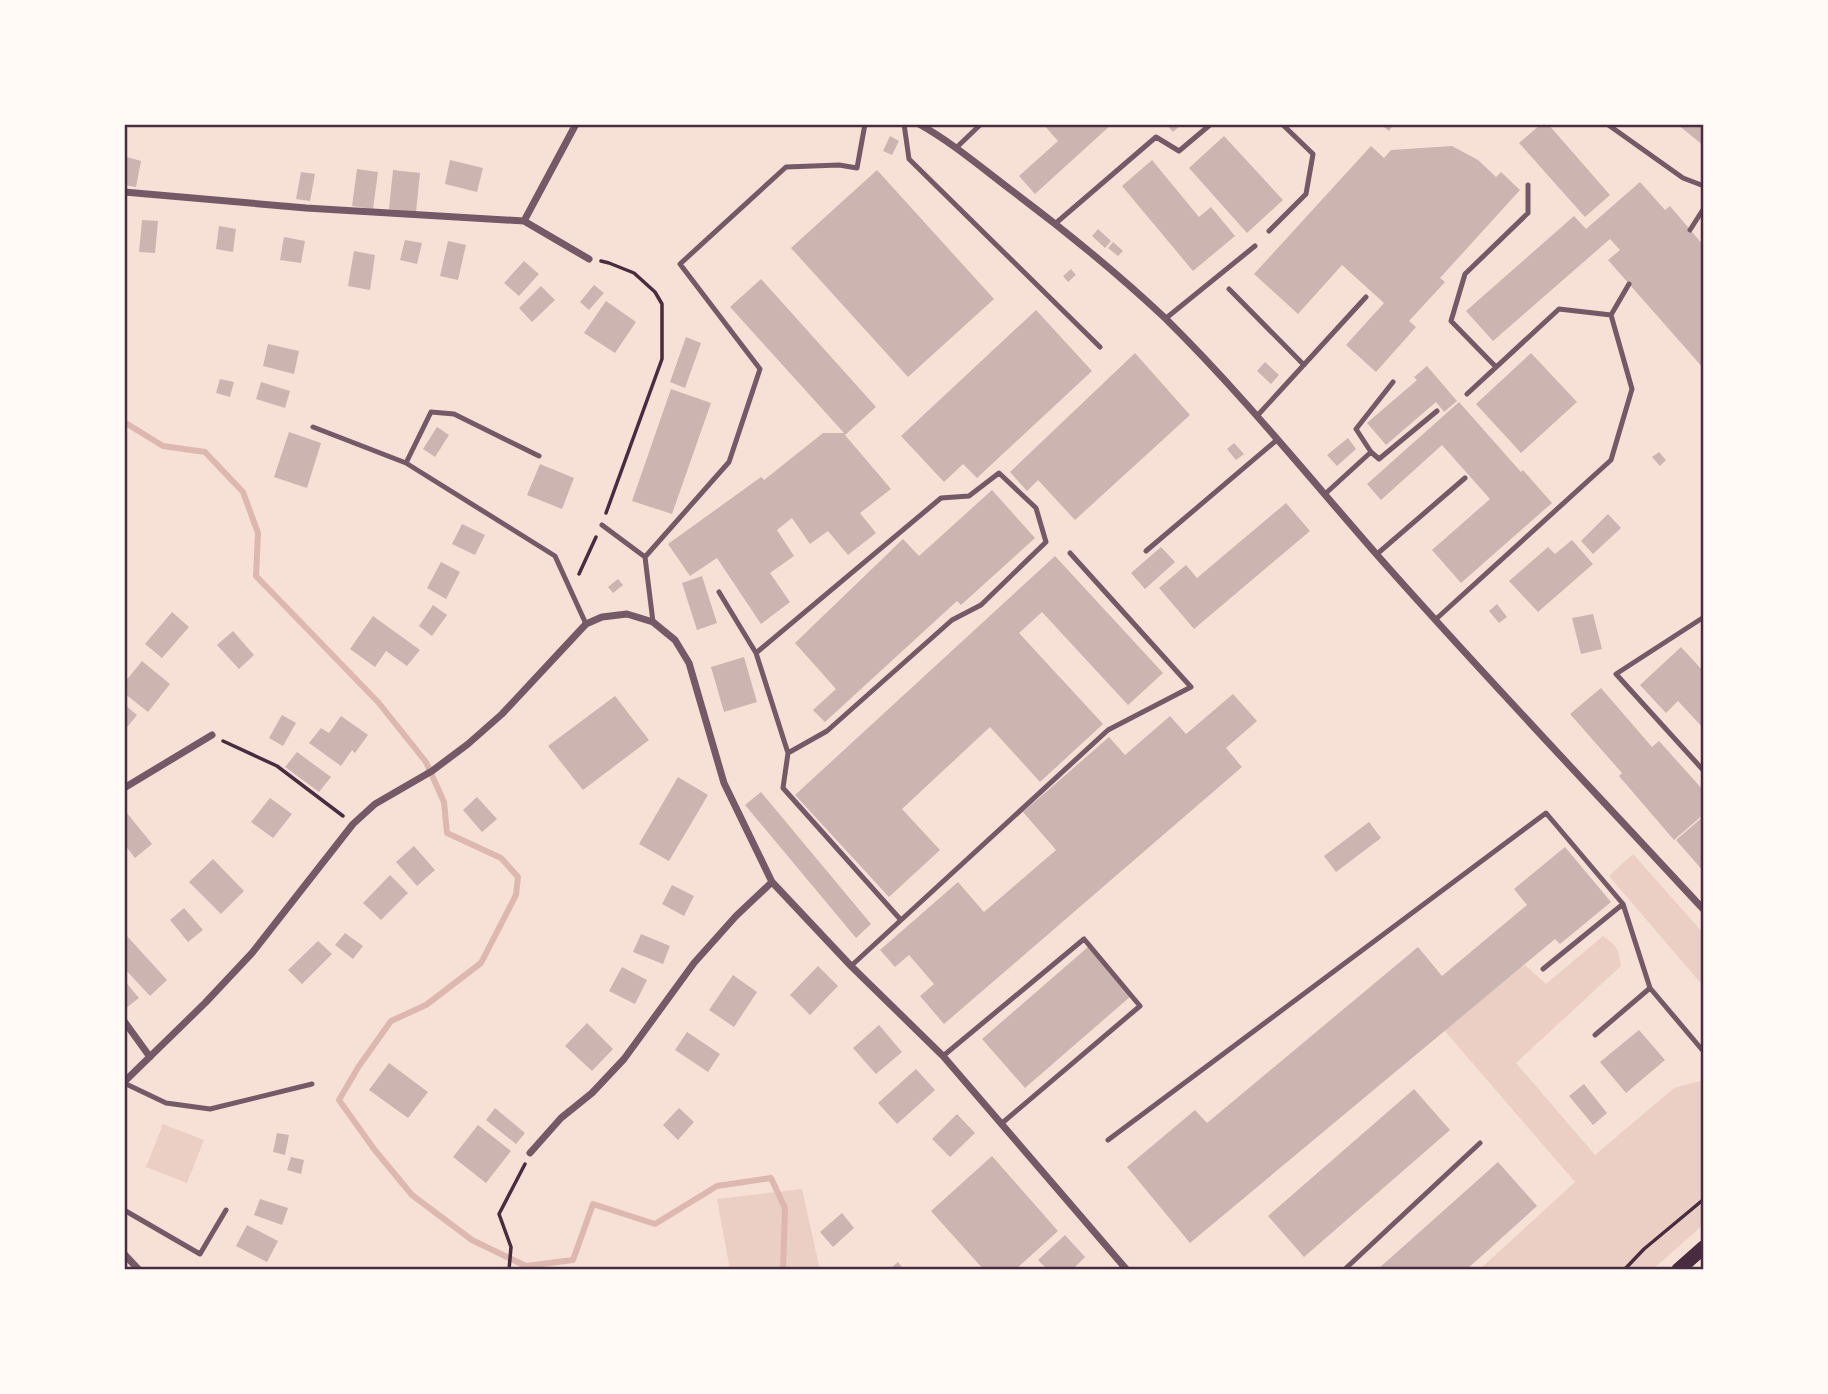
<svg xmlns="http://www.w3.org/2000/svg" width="1828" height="1394" font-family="Manrope,sans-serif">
  <rect width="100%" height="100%" fill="#f7e1d7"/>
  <path fill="#ebcfc5" d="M1633,854L1704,934V987L1609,876Z
    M1603,936C1617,946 1619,949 1621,966L1516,1063L1595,1155L1674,1088L1704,1080V1224L1652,1270H1479L1575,1182L1444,1030L1525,965L1546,984Z
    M163,1124L204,1140L187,1183L146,1167Z
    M802,1189L820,1270H730L717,1199Z"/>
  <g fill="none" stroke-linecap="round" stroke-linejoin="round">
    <path stroke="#dcb8b0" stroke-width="6" d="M124,422L163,446L205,452L243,492L258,533L256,576L378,702L426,762L444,802L447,833L501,858L518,877L516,895L481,963L426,1005L391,1021L359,1066L339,1100L374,1149L412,1195L472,1240L526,1266L573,1260L593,1204L655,1224L717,1186L771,1178L785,1208L783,1270"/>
  </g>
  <path fill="#ccb4b1" d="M1043,124H1112L1035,194L1019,176L1058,141Z
    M1166,124H1182L1173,132Z
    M1380,124H1394L1389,131Z
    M1541,124H1548L1610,195L1585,217L1519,143Z
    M1677,124H1704V146Z
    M890,136L899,141L892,155L883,151Z
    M1224,136L1283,200L1247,233L1189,168Z
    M1371,146L1384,158L1391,150L1452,146L1478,160L1496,177L1501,172L1520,190L1440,278L1445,282L1409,321L1416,327L1376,372L1346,345L1384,303L1342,265L1298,314L1254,274Z
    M127,157L141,161L136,187L124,185V169Z
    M450,160L483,168L477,192L445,184Z
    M1152,160L1199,217L1211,207L1235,236L1193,271L1122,186Z
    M357,169L378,172L373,209L352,206Z
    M393,170L420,173L416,212L389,209Z
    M877,170L994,299L908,377L791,248Z
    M301,172L315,174L310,201L296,199Z
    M1640,182L1665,210L1670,206L1704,246V369L1608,260L1620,250L1610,239L1493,341L1466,311L1574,216L1586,229Z
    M142,220L158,221L155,253L139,252Z
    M219,226L236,229L233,252L216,249Z
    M1098,229L1111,241L1105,248L1092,236Z
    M284,237L305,241L301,263L280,260Z
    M405,240L422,243L417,264L400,260Z
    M448,241L466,245L458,280L440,276Z
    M1113,242L1123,251L1118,256L1108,248Z
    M354,251L375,255L370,290L348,286Z
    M524,261L539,274L519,296L504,283Z
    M1071,269L1076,275L1068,282L1063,276Z
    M761,279L876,407L845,435L891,489L860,513L876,533L848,555L828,531L810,544L792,518L777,530L794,556L770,573L790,602L761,624L717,558L690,576L668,544L761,477L764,480L823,433H844L730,307Z
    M594,285L604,293L589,310L580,302Z
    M541,286L555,300L532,322L519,308Z
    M606,301L636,322L615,353L584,333Z
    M1036,310L1092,371L977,478L963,464L944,482L901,436Z
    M686,337L701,343L685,388L670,382Z
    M268,344L299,351L294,374L263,366Z
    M1135,353L1190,415L1075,520L1038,480L1027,491L1010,472Z
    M1531,353L1577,402L1521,453L1476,404Z
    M1265,362L1279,375L1271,384L1257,371Z
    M1427,366L1457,401L1444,412L1436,402L1386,445L1367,423L1417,380L1414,377Z
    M220,379L234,382L230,397L216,393Z
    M261,382L290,391L285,408L256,399Z
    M671,389L711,403L672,514L632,501Z
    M1459,402L1521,472L1523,470L1552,503L1461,583L1432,550L1490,499L1442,445L1381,500L1367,484Z
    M437,427L449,435L435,457L423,449Z
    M289,432L321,443L307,488L274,477Z
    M1348,438L1356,449L1337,466L1327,455Z
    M1234,443L1244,454L1236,460L1227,449Z
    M1659,452L1666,460L1660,466L1652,457Z
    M540,464L574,478L562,509L527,495Z
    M992,490L1035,538L961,605L957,601L825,722L813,710L836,689L795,643L903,539L919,556Z
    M1286,503L1310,531L1194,629L1159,588L1186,565L1197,578Z
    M1608,514L1621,528L1593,554L1581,541Z
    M462,524L485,535L475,555L452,544Z
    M1572,540L1593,564L1538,612L1509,581L1548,547L1555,554Z
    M1161,547L1175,562L1145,589L1131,573Z
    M1055,556L1163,673L1128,705L1042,612L1019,633L1103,724L1040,782L990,727L902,809L940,850L889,897L795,795Z
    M441,562L460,572L446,599L427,588Z
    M702,576L717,623L697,630L682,583Z
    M618,579L623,585L613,593L608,587Z
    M1497,604L1507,617L1499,623L1489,611Z
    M433,605L447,615L432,636L419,626Z
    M172,612L189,627L162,658L145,644Z
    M1593,614L1602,649L1581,654L1572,618Z
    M373,616L420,650L407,666L386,651L375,667L350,649Z
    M233,631L254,655L239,669L217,645Z
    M1681,647L1704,672V729L1678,701L1666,713L1640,685Z
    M744,657L757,702L724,712L711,667Z
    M142,661L170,684L148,712L124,693V683Z
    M1601,688L1652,747L1659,741L1704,791V814L1674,840L1619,776L1622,773L1570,714Z
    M1233,694L1257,721L1226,748L1242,767L944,1024L920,996L934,984L909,955L895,967L880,950L958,882L984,912L1056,850L1023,812L1109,737L1125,755L1170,716L1186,734Z
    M615,696L649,740L583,790L548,746Z
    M124,704L137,715L124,731Z
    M282,715L296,723L283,746L269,738Z
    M341,716L368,735L355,753L352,750L341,766L309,743L321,728L329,733Z
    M297,752L331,777L319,792L285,767Z
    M678,777L708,795L669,861L639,844Z
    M761,792L871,924L856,938L745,805Z
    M477,797L497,819L482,832L463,810Z
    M270,798L292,814L273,838L251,822Z
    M127,813L152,844L135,858L124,844V815Z
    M1704,816V872L1676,840Z
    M1369,822L1381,838L1336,872L1324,856Z
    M414,846L435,870L417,886L396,862Z
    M1565,847L1611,902L1560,944L1555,939L1190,1243L1127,1167L1195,1110L1207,1123L1418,947L1442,976L1527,905L1514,889Z
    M213,859L244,891L221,914L189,882Z
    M390,875L408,893L381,920L363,903Z
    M672,885L694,896L684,916L662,904Z
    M184,908L203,930L188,942L170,920Z
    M345,933L363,946L353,959L335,945Z
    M641,934L670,946L663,964L633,952Z
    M127,936L167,980L150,996L124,968V938Z
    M318,941L332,954L302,984L288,970Z
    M1088,947L1131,996L1025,1088L982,1039Z
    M818,966L838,986L810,1015L790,995Z
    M622,967L647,980L635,1004L609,991Z
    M733,975L757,992L734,1027L709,1010Z
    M124,980L139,998L126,1008L124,1007Z
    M587,1023L613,1049L592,1071L565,1046Z
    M879,1025L902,1052L876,1074L853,1048Z
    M1639,1030L1665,1060L1626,1093L1600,1062Z
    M687,1032L720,1054L708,1072L675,1050Z
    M389,1063L428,1092L408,1118L369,1090Z
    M916,1069L935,1090L897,1124L878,1103Z
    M1584,1084L1607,1113L1593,1125L1569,1096Z
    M1414,1089L1450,1130L1304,1257L1268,1216Z
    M495,1108L525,1133L516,1144L486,1120Z
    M679,1108L694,1122L678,1140L663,1125Z
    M957,1114L975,1133L950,1157L932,1139Z
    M478,1125L511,1151L486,1183L453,1157Z
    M277,1133L289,1135L285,1155L273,1152Z
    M992,1156L1058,1231L1015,1270H984L931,1211Z
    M291,1157L304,1160L301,1174L287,1170Z
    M1498,1162L1537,1206L1466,1270H1377Z
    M260,1199L288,1208L282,1225L254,1215Z
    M842,1213L854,1228L833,1247L820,1232Z
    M247,1225L278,1241L267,1262L236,1246Z
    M1065,1235L1085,1257L1072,1270H1048L1038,1260Z
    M898,1262L904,1270H889Z"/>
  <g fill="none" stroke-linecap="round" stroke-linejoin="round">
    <path stroke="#4a2c40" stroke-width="3.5" d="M601,261L609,263L634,273L655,292L662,304V359L606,513
      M579,574L596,537
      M223,741L277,766L343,816
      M509,1270L511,1247L499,1214L525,1164
      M1624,1270L1644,1249L1704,1199"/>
    <path stroke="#755966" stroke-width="5" d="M904,124L909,159L1100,347
      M1607,124L1683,178L1704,186
      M956,148L981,124
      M1056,223L1156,137L1179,151L1211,124
      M1690,230L1704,208
      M1269,231L1306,194L1313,154L1282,124
      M1229,289L1304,365
      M1165,319L1255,246
      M1496,367L1451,321L1465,274L1528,213V185
      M1393,382L1356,429L1371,452L1379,459L1437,411
      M1467,394L1559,309L1611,315
      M1257,416L1366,297
      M313,427L406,463L555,556L586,624
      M406,463L431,412L454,414L539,456
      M1325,494L1371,452
      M602,525L645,557L653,622
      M1146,551L1278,439
      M1377,554L1465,478
      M645,557L729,462L760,369L680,264L786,167L839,165L857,168L865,124
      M719,592L756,653L788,753L783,788L900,919
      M1704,617L1616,674L1704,771
      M1435,620L1611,460L1632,389L1611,315L1629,284
      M756,653L941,498L969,496L999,473L1036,508L1046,542L981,605L952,620L827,731L788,753
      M851,966L1108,730L1191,687L1070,553
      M1543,969L1623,904
      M1595,1035L1650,988L1704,1052
      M943,1056L1084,939L1140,1006L1001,1124
      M124,1083L166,1103L210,1109L312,1084
      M1108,1140L1546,813L1623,904L1650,988
      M124,1210L200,1254L226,1210
      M1344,1270L1480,1143"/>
    <path stroke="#755966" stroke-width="7" d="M919,124C953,143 983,169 1015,193C1067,232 1117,273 1165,318C1241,393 1308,476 1378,556C1484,676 1595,792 1704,910
      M124,192L306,208L524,221L589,259
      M524,221L576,124
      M124,788L212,735
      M124,1021L150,1057
      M124,1082L205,1003L252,953L353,824L375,804L432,771L468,744L502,714L586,624L602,617L627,614L653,622L675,640L689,663L724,783L772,882L851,966L943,1056L1127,1270
      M530,1153L561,1118L592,1093L624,1059L694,963L736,916L772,882
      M124,1254L139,1270"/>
    <path stroke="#4a2c40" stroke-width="14" d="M1678,1270L1704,1247"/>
  </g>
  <rect width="1828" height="1394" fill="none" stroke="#fffaf5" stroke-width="252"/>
  <rect x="126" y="126" width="1576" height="1142" fill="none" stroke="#4a2c40" stroke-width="2.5"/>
</svg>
